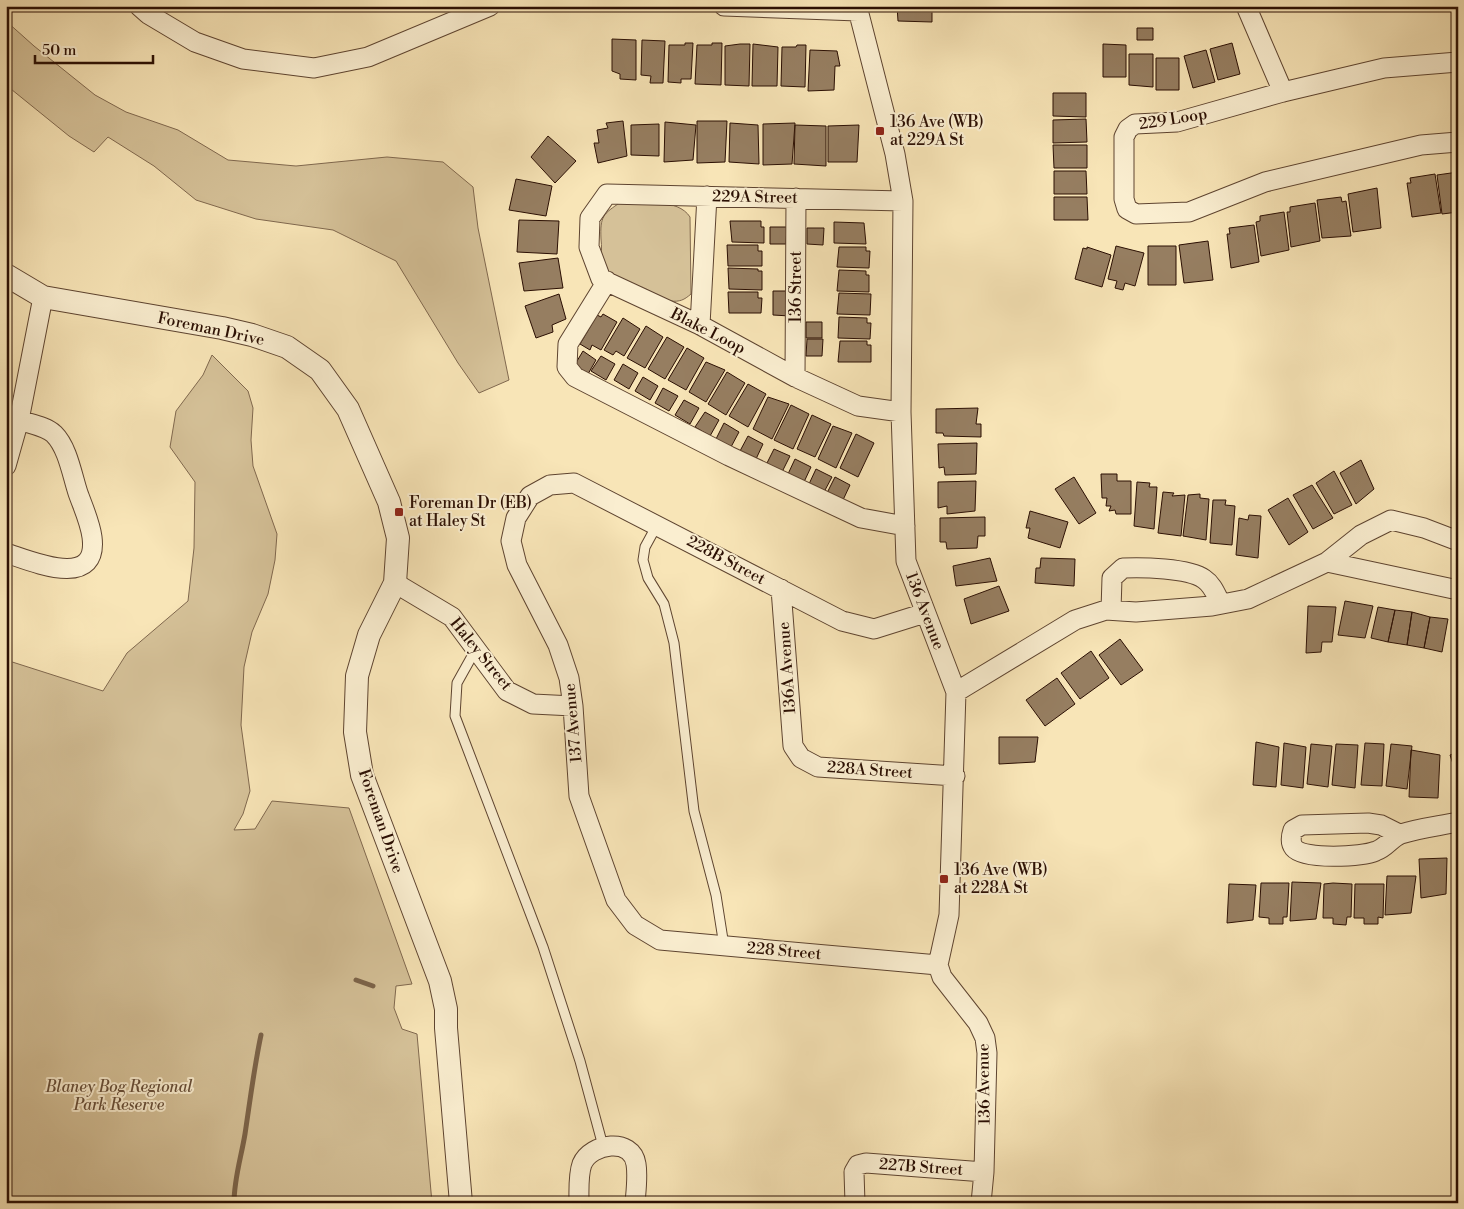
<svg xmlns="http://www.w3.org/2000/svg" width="1464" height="1209" font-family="'Libre Bodoni',serif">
  <rect width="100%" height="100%" fill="#f8e5b7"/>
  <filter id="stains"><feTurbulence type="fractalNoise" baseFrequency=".004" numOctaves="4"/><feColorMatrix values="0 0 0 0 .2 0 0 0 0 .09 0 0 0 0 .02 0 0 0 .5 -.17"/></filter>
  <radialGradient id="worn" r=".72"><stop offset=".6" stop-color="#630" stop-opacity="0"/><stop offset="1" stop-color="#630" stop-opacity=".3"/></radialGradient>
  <path fill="#d5c198" stroke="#80684e" d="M6,21L34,46L95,95L126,112L178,130L228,160L296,166L387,157L443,162L473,187L478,228L509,380L479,393L458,363L396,261L333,230L256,219L196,200L154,166L108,137L94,152L69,136L6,85Z
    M621,202C642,203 678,198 690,217L691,294C684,300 680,302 670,301C653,294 607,282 602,262C601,255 602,246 601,239C600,216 603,214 621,202Z
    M212,355L248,391L253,408L251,440L253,466L277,534L275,560L268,594L252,632L244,667L241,725L250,791L243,814L234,830L255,829L272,801L349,808L412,984L396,986L394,1008L402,1029L417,1034L432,1203H6V660L103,691L127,653L188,601L194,548L195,482L170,447L176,411L203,375Z"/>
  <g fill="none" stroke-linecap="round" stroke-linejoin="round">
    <path stroke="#7c644a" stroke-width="5" d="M356,980L373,986
      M234,1203C234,1179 241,1158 245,1134C250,1101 254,1068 261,1035"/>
  </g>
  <path fill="#967e61" stroke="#2b0f03" d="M897,6H932V22L898,21Z
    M1137,28H1153V40H1137Z
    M612,39L636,40V80L620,79V74L612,71Z
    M642,40L665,41L663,83H650L651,76L641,75Z
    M685,43H693L691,79H681V83L668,82L669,45H685Z
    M712,43H722L721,85L695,84L697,45H712Z
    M1232,43L1240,74L1218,80L1210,49Z
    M740,44H750L749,86L725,85V46Z
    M753,44L778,47L777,86H752Z
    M1103,44L1126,45V77H1103Z
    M797,45H806L805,87L781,86L782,47H796Z
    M810,50L837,51L840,66H835L834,90L808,91Z
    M1206,50L1215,82L1193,88L1184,56Z
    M1129,54H1153V87L1129,85Z
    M1156,58H1179V90H1156Z
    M1053,93H1086V117L1053,116Z
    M1086,119L1087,142L1053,143V120Z
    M623,121L627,156L598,163L594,143H599L597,130L608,128L606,123Z
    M697,121H727L725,162L697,163Z
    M665,122L696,125L693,160L664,162Z
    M730,123L758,125L759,164L729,162Z
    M795,123L792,164L763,165V124Z
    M659,124V156L631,155V125Z
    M795,125L826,126V166L794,164Z
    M859,125L857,162H828V126Z
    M548,136L576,161L555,183L531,157Z
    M1053,145H1087V168H1054Z
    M1054,171H1086L1087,194H1054Z
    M1458,172V212L1442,214L1437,175Z
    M1435,174L1441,213L1412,217L1407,183H1411L1410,178Z
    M516,179L552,186L546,216L509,210Z
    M1377,188L1381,228L1353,232L1348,194Z
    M1054,197H1087L1088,220H1054Z
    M1341,197L1342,202L1346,201L1351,236L1322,238L1317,200Z
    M1315,203L1320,241L1291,247L1287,212H1290V207Z
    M1284,212L1289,250L1261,256L1256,222L1260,221V216Z
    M519,220L559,221L557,254L517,252Z
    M730,221H761V227H764V243L732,242Z
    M834,222L864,223L866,244L834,243Z
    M1254,225L1259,262L1231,268L1227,234H1230L1229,228Z
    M770,227H787L786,244H770Z
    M807,228H824L823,245L807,244Z
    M1208,241L1213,280L1184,283L1179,245Z
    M727,245H758V251H762V266H728Z
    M1116,246L1144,253L1135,286L1125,283L1123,290L1115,288L1117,281L1108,279Z
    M1148,246H1176V285H1148Z
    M839,247H866V251H870L869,268L837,267Z
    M1087,247L1111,255L1102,287L1075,279L1083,248L1087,249Z
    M558,258L563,288L524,291L519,263Z
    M728,268L758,269V271H762V290L729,289Z
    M839,270L866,271V275H869V292L837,291Z
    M773,291H790V316L773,315Z
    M728,292H758V298H762L761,313H729Z
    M839,293L871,294L870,315L837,314Z
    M559,294L566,319L552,325L553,332L536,338L525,306Z
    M603,314L617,322L601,350L592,345L590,350L580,344L597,315L601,317Z
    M839,317L867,318V323H871L870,339L838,338Z
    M623,318L640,329L624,356L616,351L613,355L604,350Z
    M806,322H822V338H806Z
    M646,326L663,337L645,368L627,358Z
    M667,337L684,347L665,379L648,369Z
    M807,339H823L822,356H806Z
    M840,341H867V345H871V362H838Z
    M687,348L704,358L686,390L668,380Z
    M583,351L596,360L588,374L574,366Z
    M601,356L615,364L606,380L591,371Z
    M706,362L725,370L706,402L689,392Z
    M623,364L638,373L629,389L614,380Z
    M727,372L745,383L726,415L708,404Z
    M643,377L658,386L650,400L635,391Z
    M748,384L766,394L748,427L729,416Z
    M663,388L678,396L669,411L655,403Z
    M768,397L789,404L772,439L753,429Z
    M684,400L699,408L690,424L675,415Z
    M791,405L809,414L793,449L774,440Z
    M978,408L976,424H981V437L944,436L943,433H936V409Z
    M705,412L719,420L710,436L695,427Z
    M812,415L831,424L815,457L797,449Z
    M724,423L739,432L731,447L716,439Z
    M833,426L852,433L836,468L818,459Z
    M856,434L874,443L858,477L840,468Z
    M748,436L763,444L756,459L740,451Z
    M977,443L976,474L945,475L944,467L939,468L938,444Z
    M774,449L790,456L782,472L766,465Z
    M795,459L811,467L804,482L788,474Z
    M1361,460L1374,489L1356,504L1340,473Z
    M816,469L832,477L824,492L809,484Z
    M1334,471L1352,505L1334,514L1316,483Z
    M1101,474H1117V481H1131V514H1116L1115,510L1109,511L1111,506H1106L1107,498H1102Z
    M835,477L850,485L843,500L827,493Z
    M1074,477L1096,513L1079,524L1055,489Z
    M976,481L975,511L947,514V506L938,508V482Z
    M1137,482L1150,483L1149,487H1157L1154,529L1134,526Z
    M1312,485L1333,518L1313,529L1293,495Z
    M1163,492L1174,493L1172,496L1185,495L1181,536L1158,533Z
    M1200,494V498L1209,499L1206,540L1183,536L1188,495Z
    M1288,498L1308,532L1289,545L1268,510Z
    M1213,500H1226L1225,505L1235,506L1232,545L1210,543Z
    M1030,511L1068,522L1060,548L1028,538L1030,528H1026Z
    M1249,515L1261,516L1258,558L1236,555L1239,518L1248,520Z
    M985,517V536H978L977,548L947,549L946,542H940V518Z
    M990,558L997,581L956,586L953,566Z
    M1041,558L1075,559L1074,586L1035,583L1036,568H1040Z
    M999,586L1009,611L971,624L964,599Z
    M1345,601L1373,606L1365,638L1338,635Z
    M1308,606L1336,607L1332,642H1322L1321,652L1306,653Z
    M1378,607L1395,610L1388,642L1371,638Z
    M1395,610L1412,612L1407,645L1388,642Z
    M1412,612L1430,617L1424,648L1407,645Z
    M1430,617L1448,619L1442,652L1424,648Z
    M1120,639L1143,670L1121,685L1099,655Z
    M1091,651L1109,678L1080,699L1061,673Z
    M1057,678L1075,704L1045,726L1026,700Z
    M999,737H1038L1035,762L999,764Z
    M1256,742L1279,747L1276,787L1253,785Z
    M1284,743L1306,747L1303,788L1281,785Z
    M1365,743L1384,744L1382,786L1361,785Z
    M1311,744L1332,746L1328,787L1307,784Z
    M1336,744L1358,745L1355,788L1332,785Z
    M1391,744L1412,746L1407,789L1386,786Z
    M1411,750L1440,755L1438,798L1409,797Z
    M1458,752V779L1450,755Z
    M1447,858L1446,894L1421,898L1419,859Z
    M1387,876H1416L1411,913L1385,915Z
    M1292,882L1321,883L1316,919L1290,921Z
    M1261,883H1289L1287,917H1283V924H1269V918L1259,917Z
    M1333,883L1352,884L1351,917H1347L1346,925L1333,924V918H1323L1324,884Z
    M1229,884L1256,885L1253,920L1227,923Z
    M1355,884H1384L1383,918L1378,917V924H1364V918H1354Z"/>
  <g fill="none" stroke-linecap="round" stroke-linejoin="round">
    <defs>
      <path id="service" d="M657,525L645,547L643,560L648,578L664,604L674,643L694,811L716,895L724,946
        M476,649L457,683L455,716L543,947L580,1061L603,1146"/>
      <path id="minor" d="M139,6L148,14L195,42L243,59L314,68L368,57L490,6
        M724,6L858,11
        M857,6L895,154L903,201L901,412L906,561L956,692L949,915L938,965L942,977L978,1023L985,1038L987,1053L984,1172L981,1203
        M1246,6L1283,92
        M1458,62L1384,68L1283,92L1177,122L1135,124L1128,129L1124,137V199L1127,209L1136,214L1189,212L1265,182L1421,145L1458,142
        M607,281L568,344L567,367L575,377L729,456L861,518L905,526
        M700,325L707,196
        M795,377L796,198
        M901,412L858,406L795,377L700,325L601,279L589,247L590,218L607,194L903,201
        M6,466L19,420L43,297
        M6,553C31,561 99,591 92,537C90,522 83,507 78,493C72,475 68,448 54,434C45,426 30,424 19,420
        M1327,562L1361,535L1391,520L1424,528L1458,541
        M395,583L452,617L507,691L533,704L573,706
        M781,589L793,746L801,758L818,767L955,776
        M1111,610L1112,578L1123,568C1141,567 1189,568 1204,579C1213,585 1216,595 1221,604
        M925,613L874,629L842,621L574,483L550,485L530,496L516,518L511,541L517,565L558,645L569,678L573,706L579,796L616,900L635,925L660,940L938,965
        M956,692L1075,620L1106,610L1136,612L1212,606L1248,599L1327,562L1458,590
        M1399,834L1381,825L1368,823L1302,825L1293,830C1291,836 1290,843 1294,848C1304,860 1362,857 1376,851C1386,848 1392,837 1401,834C1419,828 1439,826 1458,822
        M579,1203C579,1191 578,1175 582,1164C591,1143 632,1137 636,1164C638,1176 636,1191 635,1203
        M855,1203L854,1172L858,1165L866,1163L984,1172"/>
      <path id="tertiary" d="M6,275L43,297L222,328L252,335L287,347L320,370L348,409L389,502L398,538L395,583L369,635L357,676L355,732L362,775L440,981L446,1009V1028L461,1203"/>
    </defs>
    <use href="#service" stroke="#5e4430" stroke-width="11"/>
    <use href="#minor" stroke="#5e4430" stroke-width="21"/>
    <use href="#tertiary" stroke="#5e4430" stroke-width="24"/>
    <use href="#service" stroke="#faeed0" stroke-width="9"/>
    <use href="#minor" stroke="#faeed0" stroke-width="19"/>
    <use href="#tertiary" stroke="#faeed0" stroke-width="22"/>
  </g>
  <g fill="#8f2418" stroke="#faeed0" stroke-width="2">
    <rect x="875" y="126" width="10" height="10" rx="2.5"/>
    <rect x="394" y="507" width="10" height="10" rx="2.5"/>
    <rect x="939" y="874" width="10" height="10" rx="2.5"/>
  </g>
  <g text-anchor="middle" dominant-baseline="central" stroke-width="4" stroke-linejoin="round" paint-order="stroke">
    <g font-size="16" fill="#2b0f03" stroke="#faeed0">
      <text transform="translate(1173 119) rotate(-9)">229 Loop</text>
      <text transform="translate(755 197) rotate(1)">229A Street</text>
      <text transform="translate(796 287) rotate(-90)">136 Street</text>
      <text transform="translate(211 329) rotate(12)">Foreman Drive</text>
      <text transform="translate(708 331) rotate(27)">Blake Loop</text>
      <text transform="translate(726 560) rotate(28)">228B Street</text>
      <text transform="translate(925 611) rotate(69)">136 Avenue</text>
      <text transform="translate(481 654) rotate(51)">Haley Street</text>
      <text transform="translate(787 668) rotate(-94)">136A Avenue</text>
      <text transform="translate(573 723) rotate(-95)">137 Avenue</text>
      <text transform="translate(870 770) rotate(4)">228A Street</text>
      <text transform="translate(381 821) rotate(71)">Foreman Drive</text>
      <text transform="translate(784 951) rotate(5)">228 Street</text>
      <text transform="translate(984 1084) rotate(-91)">136 Avenue</text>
      <text transform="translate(921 1167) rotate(4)">227B Street</text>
    </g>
    <g font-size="16" fill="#2b0f03" stroke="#faeed0" text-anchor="start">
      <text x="890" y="122">136 Ave (WB)<tspan x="890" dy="18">at 229A St</tspan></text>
      <text x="409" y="503">Foreman Dr (EB)<tspan x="409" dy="18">at Haley St</tspan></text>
      <text x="954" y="870">136 Ave (WB)<tspan x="954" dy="18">at 228A St</tspan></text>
    </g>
    <g font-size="16" font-style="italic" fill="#664d37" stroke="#faeed0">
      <text x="119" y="1087">Blaney Bog Regional<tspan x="119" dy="18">Park Reserve</tspan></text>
    </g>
  </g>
  <rect width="1464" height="1209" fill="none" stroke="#f8e5b7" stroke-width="25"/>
  <rect x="8" y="8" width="1449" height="1194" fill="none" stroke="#2b0f03" stroke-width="2.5"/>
  <rect x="12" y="12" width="1439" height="1184" fill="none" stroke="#2b0f03"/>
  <path d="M35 55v8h118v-8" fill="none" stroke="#2b0f03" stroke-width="2.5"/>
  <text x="42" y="55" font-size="15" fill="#2b0f03" stroke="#faeed0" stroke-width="4" paint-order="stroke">50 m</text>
  <rect width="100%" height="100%" filter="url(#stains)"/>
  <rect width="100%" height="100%" fill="url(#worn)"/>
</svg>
